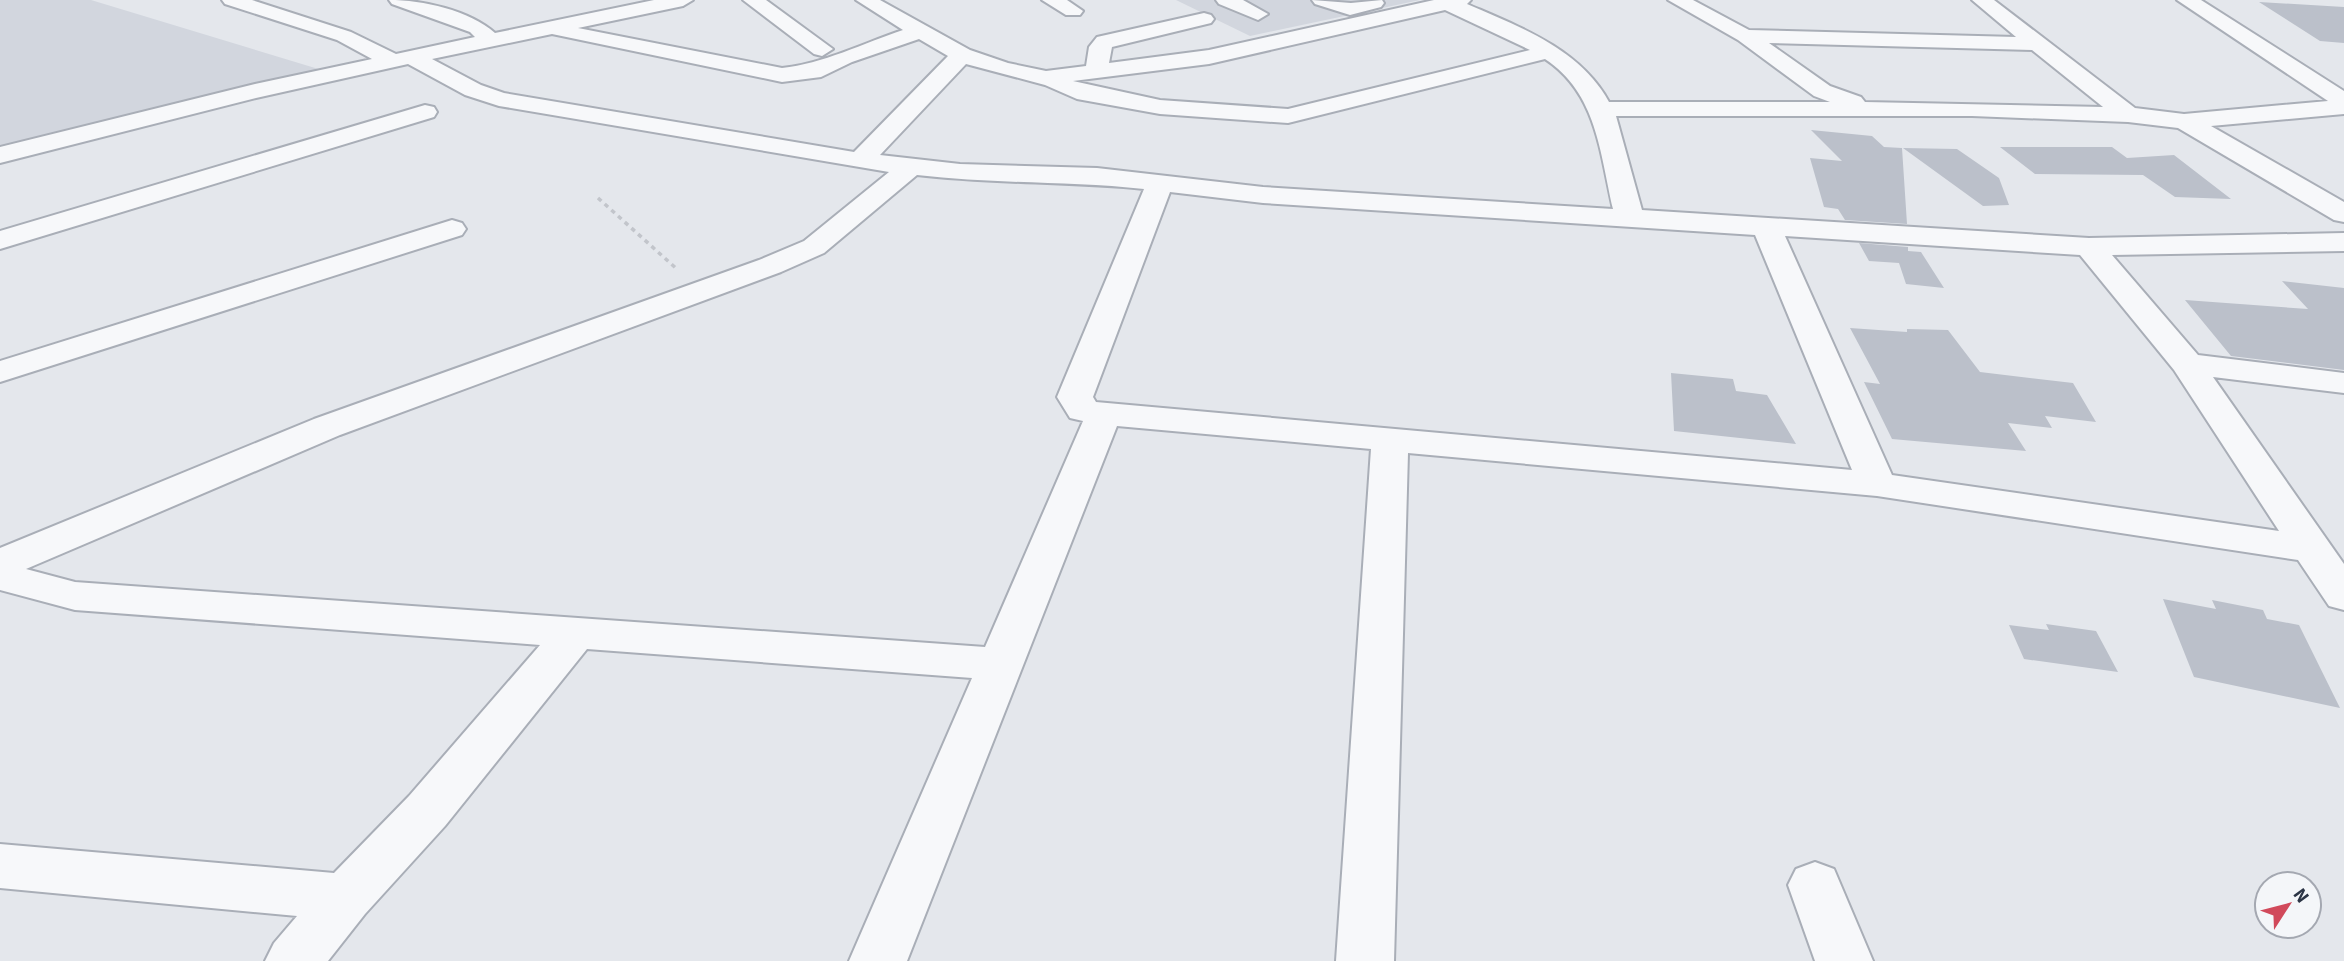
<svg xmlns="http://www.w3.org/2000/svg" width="2344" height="961" font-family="'Source Sans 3',sans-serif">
  <rect width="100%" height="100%" fill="#e4e7ec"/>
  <path fill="#d2d6de" d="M0,0H91L325,71L0,148Z
    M1176,0H1420L1250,36Z"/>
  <path fill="#bbc0ca" d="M2259,2L2344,7V43L2320,41Z
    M1811,130L1872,136L1884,147L1902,148L1907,224L1845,220L1838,209L1824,207L1810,158L1842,161Z
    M2000,147H2112L2127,158L2174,155L2231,199L2175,197L2143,175L2035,174Z
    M1903,148L1957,149L1999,178L2009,205L1983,206Z
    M1859,243L1908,247V251L1921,252L1944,288L1906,284L1899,263L1869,261Z
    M2282,281L2344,288V370L2231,356L2185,300L2308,309Z
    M1850,328L1907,332V329L1948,330L1980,372L2073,383L2096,422L2045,416L2052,428L2008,423L2026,451L1892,439L1864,382L1880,384Z
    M1671,373L1733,379L1736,391L1767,395L1796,444L1674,431Z
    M2163,599L2216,609L2212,600L2263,610L2267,619L2299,625L2340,708L2194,677Z
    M2046,624L2096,631L2118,672L2024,659L2009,625L2049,630Z"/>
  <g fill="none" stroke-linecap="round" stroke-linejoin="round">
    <defs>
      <path id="minor" d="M222,0H252L351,32L396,54L475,37L470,32L392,4L389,0C423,0 469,10 495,33L654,0H693L683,6L578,28L782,68C822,64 864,43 903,30L856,0H880L970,50L1008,63L1046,71L1086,66L1089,47L1097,37L1204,13L1211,15L1214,19L1211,23L1112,47L1109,63L1209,50L1434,0H1471L1467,4C1520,27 1580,49 1609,102H1830L1814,96L1738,40L1668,0H1693L1749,30L2016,37L1972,0H1994L2135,108L2184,114L2328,101L2177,0H2201L2344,91V114L2211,126L2344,202V222L2334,220L2178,128L2128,122L1972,116H1616L1642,210L2089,238L2344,233V251L2112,255L2198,355L2344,373V393L2213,377L2344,564V610L2329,606L2298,560L1877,496L1408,453L1394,961H1336L1371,449L1117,426L907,961H849L972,678L587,649L445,826L365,914L328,961H265L274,943L297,916L0,888V844L334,873L409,796L540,645L75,610L0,590V548L314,419L759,260L804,241L889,172L499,106L465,95L408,64L256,98L0,163V147L255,84L372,59L337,40L225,4ZM1445,10L1530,50L1288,109L1160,100L1073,81L1209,64ZM552,34L782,82L821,77L852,62L919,39L948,56L854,152L504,93L481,85L432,59ZM1769,43L2032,50L2103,107L1865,102L1861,97L1830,86ZM1545,59C1597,93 1600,153 1613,209L1263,187L1097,168L960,164L880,155L966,64L1045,85L1077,99L1160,114L1288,123ZM917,175C993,184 1068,181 1144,189L1057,397L1070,418L1083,421L985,647L75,582L26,569L340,435L781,272L824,253ZM1170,192L1263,203L1755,235L1852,470L1096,402L1093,397ZM1785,236L2080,255L2174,370L2279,531L1892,475Z
        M743,0H766L833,49L822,56L814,54Z
        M1042,0H1067L1083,11L1080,15H1066Z
        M1216,0H1243L1268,14L1258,20L1219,4Z
        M1312,0L1351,3L1382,0L1384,3L1381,7L1350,15L1315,4Z
        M425,105L434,107L437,112L434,117L0,249V231Z
        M452,220L462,223L466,229L462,235L0,382V361Z
        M1815,862L1834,869L1873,961H1815L1788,885L1796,869Z"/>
    </defs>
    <use href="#minor" stroke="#a9aeb7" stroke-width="4"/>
    <path stroke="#c2c5cb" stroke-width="3.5" stroke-dasharray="4.5 4.5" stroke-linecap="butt" d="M598,198L678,270"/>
    <use href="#minor" fill="#f7f8fa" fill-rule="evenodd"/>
  </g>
  <g transform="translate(2288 905) rotate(54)"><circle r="33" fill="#f4f6f9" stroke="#a4a8b1" stroke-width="2"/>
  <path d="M0-5L12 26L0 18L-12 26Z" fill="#d1495b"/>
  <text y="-10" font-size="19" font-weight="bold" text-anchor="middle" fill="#2b3445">N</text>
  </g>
</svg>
